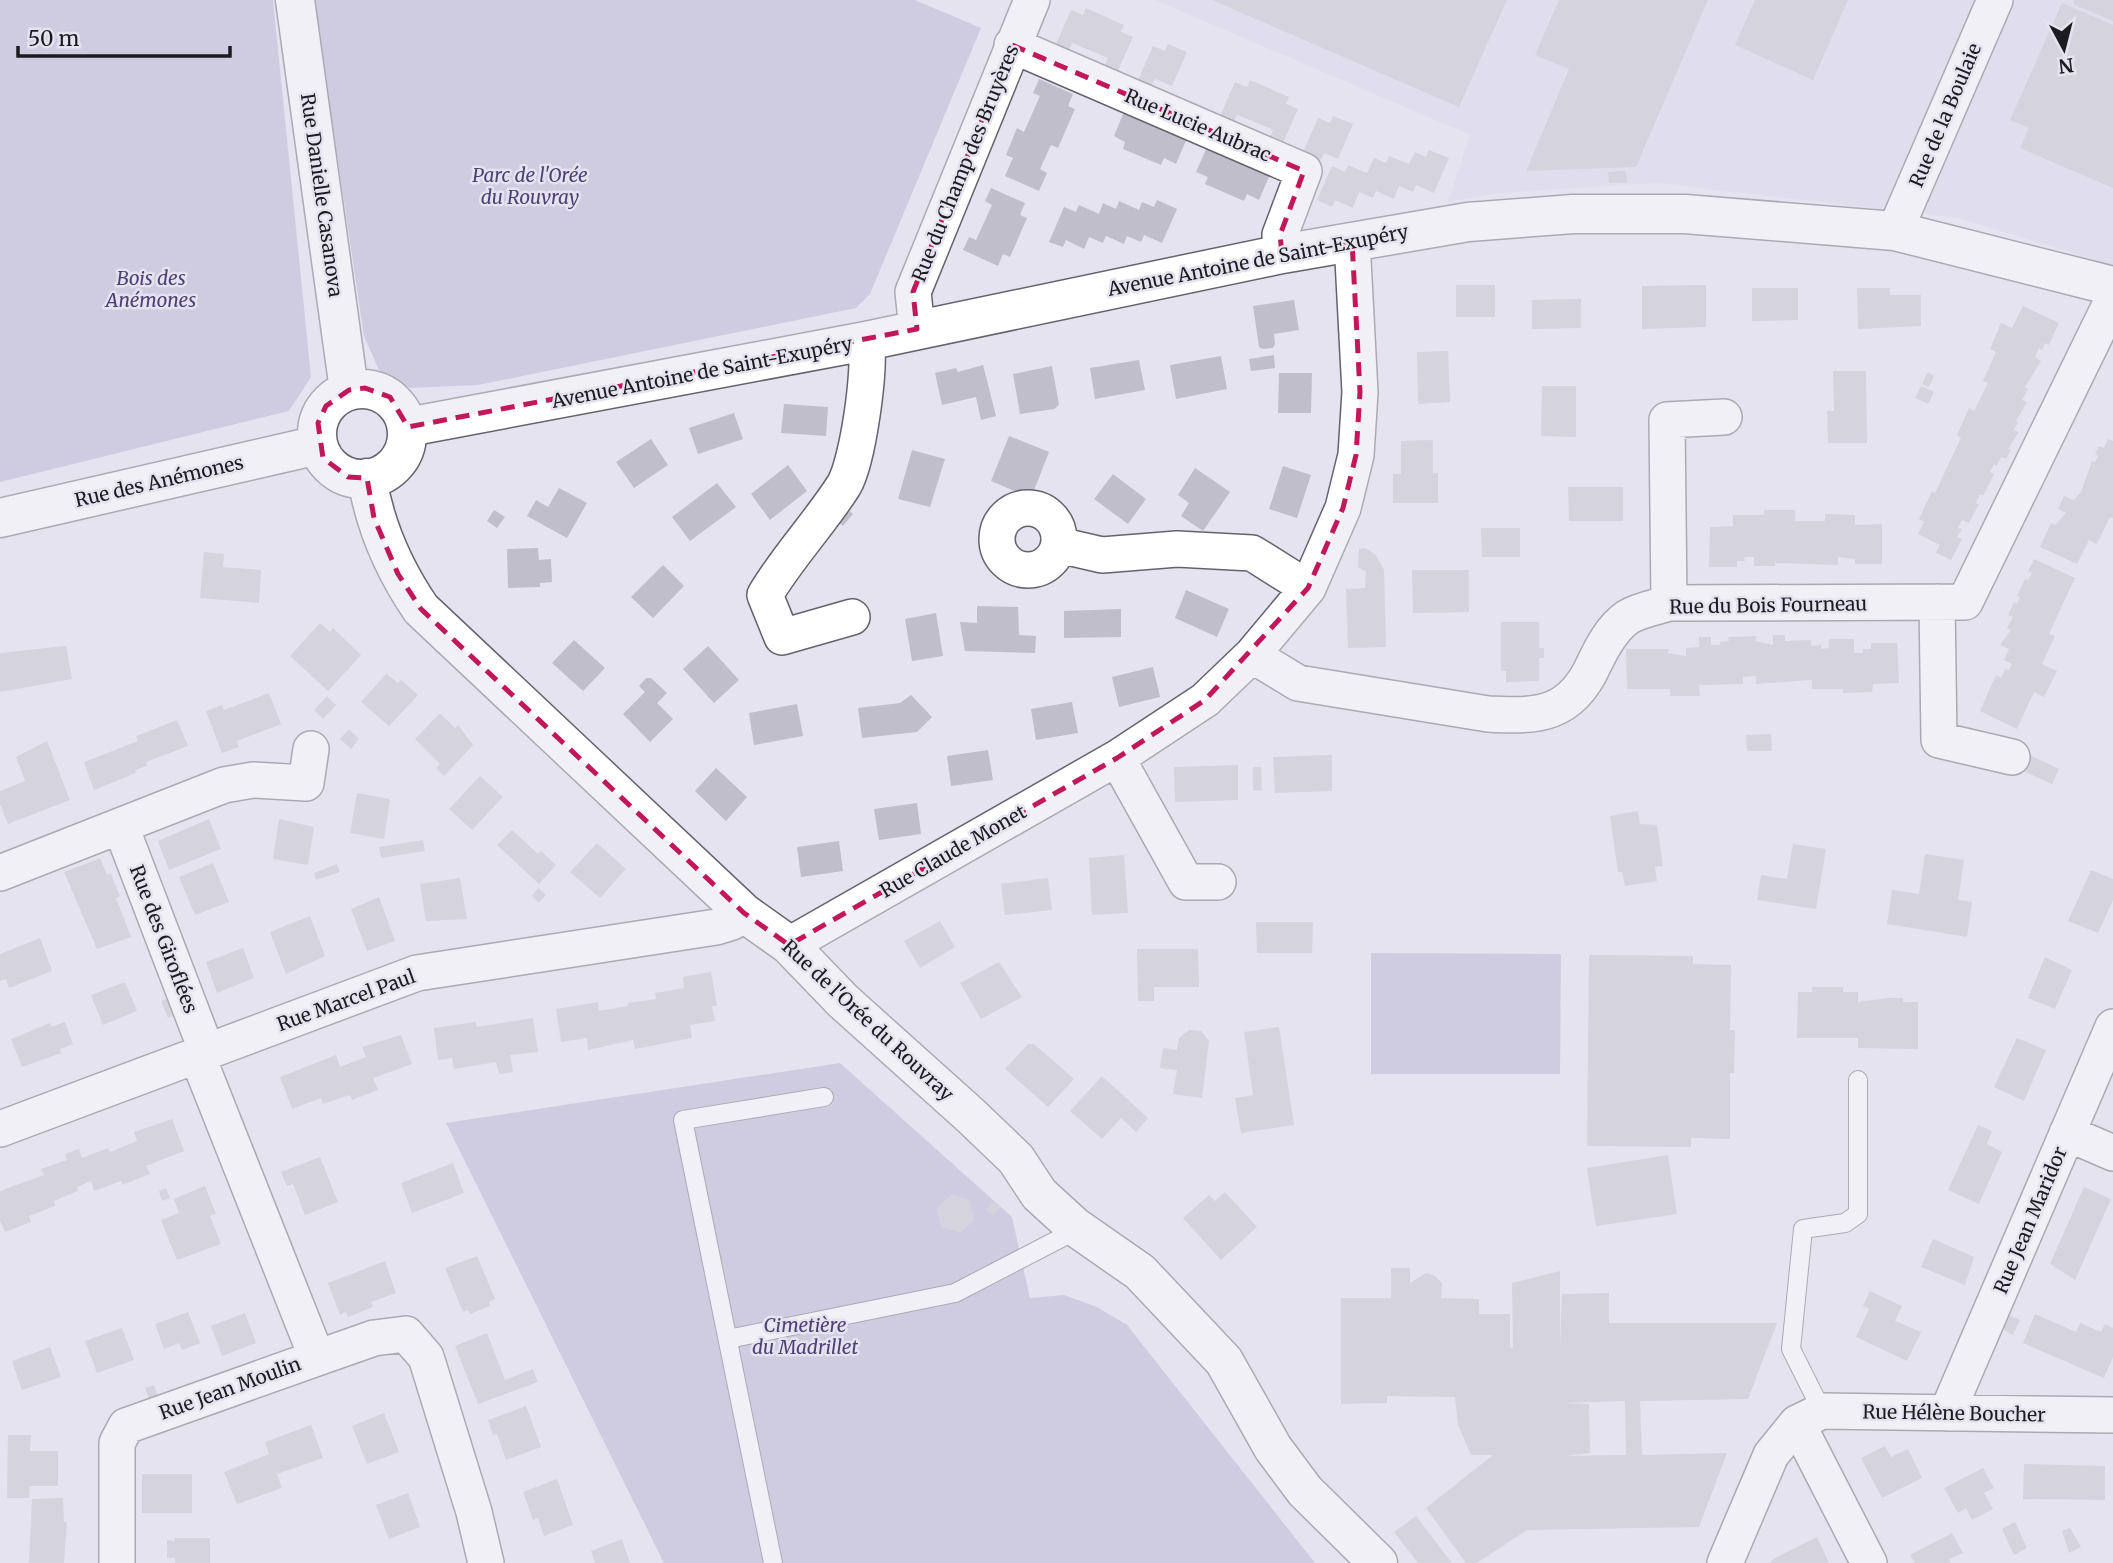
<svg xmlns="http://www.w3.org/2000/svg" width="2113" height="1563" font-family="Merriweather,serif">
  <rect width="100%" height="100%" fill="#e5e3ef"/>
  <path fill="#dad7ea" d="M1155,0H2113V265L1958,218L1657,183L1497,193L1448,202L1470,135Z"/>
  <path fill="#b4aed1" d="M0,0H273L311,377L289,411L0,482Z
    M314,0H915L981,28L870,294L856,308L478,385L410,388L379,370L364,336Z
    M1371,953L1561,954L1560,1074H1371Z
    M840,1063L1012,1217L1030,1298L1064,1295L1097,1307L1127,1325L1315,1563H664L446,1123Z"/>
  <path fill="#c0beca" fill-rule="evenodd" d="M1212,0H1507L1459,107Z
    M1559,0H1708L1636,167L1526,171L1569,69L1535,55Z
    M1755,0H1848L1813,80L1735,45Z
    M2075,0H2113V21L2073,4Z
    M2062,3L2113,25V188L2020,148L2029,128L2010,120Z
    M1086,8L1124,25L1121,32L1133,37L1118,71L1105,65L1108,58L1072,43L1069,50L1056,44L1071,10L1083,15Z
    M1168,44L1187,52L1172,86L1155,79L1151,86L1138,80L1153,46L1165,51Z
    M1039,79L1073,94L1068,106L1075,109L1058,148L1051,145L1040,169L1047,173L1039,191L1005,176L1013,158L1006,155L1017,128L1024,132L1040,96L1033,93Z
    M1250,80L1289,97L1286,104L1298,109L1283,143L1270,137L1273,130L1255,122L1237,115L1234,122L1220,116L1235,82L1247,87Z
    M1128,102L1191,129L1176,164L1164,158L1161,165L1123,149L1125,142L1114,136Z
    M1333,116L1353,124L1338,159L1324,153L1321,160L1303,152L1318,118L1330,123Z
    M1211,138L1274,165L1259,200L1247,194L1244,201L1205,184L1208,177L1196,172Z
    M1429,150L1449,158L1434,193L1416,185L1413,192L1399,186L1394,199L1376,191L1373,198L1359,192L1353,208L1335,200L1332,207L1317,200L1332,166L1345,172L1348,165L1367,173L1374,158L1386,163L1389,156L1409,164L1415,152L1426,157Z
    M1626,171L1627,183H1609L1608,172Z
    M991,188L1025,203L1020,215L1027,218L1010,257L1003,254L998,266L963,250L969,237L976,240L992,205L985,201Z
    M1157,200L1177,209L1162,243L1144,235L1141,242L1127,236L1124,244L1106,236L1103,243L1089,237L1084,249L1066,240L1063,247L1049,242L1064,207L1076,212L1079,205L1099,214L1103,203L1116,209L1119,201L1139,210L1142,202L1154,207Z
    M1456,285H1495V317H1456Z
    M1706,285V327L1642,329V286Z
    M1752,288H1798V320L1752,321Z
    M1857,288H1890V295H1921V326L1858,329Z
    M1581,299V328L1532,329V300Z
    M1294,300L1299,330L1274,334L1275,344L1273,348L1263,349L1259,347L1253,306Z
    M2023,306L2059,323L2049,345L2045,343L2042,350L2039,348L2035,357L2041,361L2025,387L2028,389L2022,400L2027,402L2016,421L2018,422L2014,430L2019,432L2008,449L2011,450L2006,459L2001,457L1997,466L1994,464L1990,472L1994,474L1983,496L1980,494L1976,503L1979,504L1969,523L1962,520L1958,528L1962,529L1957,537L1962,539L1951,560L1936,553L1940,545L1918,534L1924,522L1919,519L1932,491L1935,493L1961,438L1957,435L1969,408L1974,411L1988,383L1983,381L1996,352L1990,349L2001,323L2012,328Z
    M1448,351L1450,402L1418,404L1417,352Z
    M1274,355L1275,368L1251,371L1249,359Z
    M1221,356L1227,389L1176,399L1170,365Z
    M1139,360L1145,390L1095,399L1090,368Z
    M983,365L996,416L981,420L976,397L942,405L935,373L956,368L958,372Z
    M1052,366L1059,405L1054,409L1020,414L1013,374Z
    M1833,371H1866L1867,443H1828L1827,411H1834Z
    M1928,372L1934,376L1929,387L1922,384Z
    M1279,373H1312L1311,413H1278Z
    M1542,386H1576V437L1541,436Z
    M1921,386L1934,392L1928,404L1915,398Z
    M784,404L828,407L826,436L781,433Z
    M734,413L743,439L698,454L689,428Z
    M1009,436L1049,452L1031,498L991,481Z
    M651,439L668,465L634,488L616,462Z
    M2108,439L2113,441V518L2110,517L2097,544L2089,540L2077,564L2040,547L2051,523L2055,525L2066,513L2058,509L2064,496L2074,500L2081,492L2092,461L2095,462L2098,456L2095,454L2099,446L2104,448Z
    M1433,440V473H1438V503H1393V474H1401V441Z
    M912,450L945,459L930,507L898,499Z
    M788,465L807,491L770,520L751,494Z
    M1283,466L1311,475L1297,518L1269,509Z
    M1195,468L1230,492L1203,531L1181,516L1189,503L1178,495Z
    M1113,474L1146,499L1128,524L1094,499Z
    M717,483L736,507L690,541L672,517Z
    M1568,487H1623V521H1569Z
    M559,488L587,503L567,538L527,516L536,500L548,507Z
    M840,503L853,514L843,526L829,515Z
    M494,510L505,517L497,528L487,521Z
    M1764,510H1795V521H1825V514L1855,515V525L1882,524V564H1855V559L1838,557V565L1775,563V566H1754V557H1744L1745,561H1737V567H1709L1710,527L1733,526V515H1764Z
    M1481,528H1520V557H1482Z
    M538,548L539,560L551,559L552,582L540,583V587L508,588L507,549Z
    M1365,548L1375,554L1384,570L1386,647L1348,648L1346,589L1365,588L1366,572L1358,567L1359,549Z
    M204,552L224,554L223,567L261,570L259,603L200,598Z
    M2034,559L2075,578L2049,634L2055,636L2042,664L2057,671L2044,697L2034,692L2017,729L1980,711L1996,675L2001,678L2005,669L2009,670L2012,664L2004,660L2009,649L2000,645L2011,630L2007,628L2013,617L2008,615L2014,602L2017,604L2020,597L2017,596L2025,579L2028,580L2032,573L2028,571Z
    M663,565L684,586L653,618L631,597Z
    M1412,570H1469V612L1413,613Z
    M1186,590L1229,609L1217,637L1175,618Z
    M977,606L1018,607L1019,635L1036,636L1035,653L965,651L960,622L977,623Z
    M1121,609V637L1064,638V611Z
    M936,613L943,656L912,661L905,619Z
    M1501,622H1539V648H1544V658H1539V681L1506,682V671H1501Z
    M320,623L330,632L333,628L361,655L328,691L290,656Z
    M1773,635H1785V641L1811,640V646L1821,645V649L1829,648V639H1854V653H1863V649H1871V643H1897L1899,683L1873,684L1872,692L1843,693V689H1812V680L1756,684V676L1743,677V684L1699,685L1700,696H1670V689H1627L1626,649H1669L1668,653L1686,656V648L1699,647V637H1711V645H1720V642L1729,641L1728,637L1756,636V641L1773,645Z
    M574,640L605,668L583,691L552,663Z
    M66,646L72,679L0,692V653Z
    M708,646L739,680L714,703L683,669Z
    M1153,667L1160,697L1119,707L1112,677Z
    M386,674L398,683L401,680L418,695L389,726L361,702Z
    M646,678H651L667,693L657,703L673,719L650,742L623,714L645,692L639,686Z
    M269,693L281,724L237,741L239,747L222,753L206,711L222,705L224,710Z
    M911,695L932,717L917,732L862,738L858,708L900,703Z
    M327,696L336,705L323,719L314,710Z
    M1072,702L1078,733L1036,740L1031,709Z
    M797,704L803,736L754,745L749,713Z
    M440,713L455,728L458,725L473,745L444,776L436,768L440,764L415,739Z
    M177,720L188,746L146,762L147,766L135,770L136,773L94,790L84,762L138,741L136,736Z
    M349,729L359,739L351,749L340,739Z
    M1771,734L1772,751H1747L1746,735Z
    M47,741L70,800L8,824L0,804V791L25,781L16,757Z
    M988,750L993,780L951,786L947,756Z
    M2028,754L2059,769L2052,784L2021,770Z
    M1332,755V791L1275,793L1273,757Z
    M1238,765V800L1175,802L1174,767Z
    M1253,767H1261L1262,790L1253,791Z
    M716,768L747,797L726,821L695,791Z
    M480,776L503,797L472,830L449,809Z
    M357,793L390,799L384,839L350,833Z
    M917,803L921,834L879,840L874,809Z
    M1638,811L1640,824L1657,825L1663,866L1655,867L1657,881L1625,886L1622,872H1618L1610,816Z
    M209,819L221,849L169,870L158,841Z
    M279,819L314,827L308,865L273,859Z
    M512,830L538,854L541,851L556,865L539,884L497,845Z
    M423,840L425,851L381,858L379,847Z
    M839,841L843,871L801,877L797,847Z
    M597,843L626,869L600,898L570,872Z
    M1793,844L1826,849L1816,909L1757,900L1761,875L1787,879Z
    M1925,854L1964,860L1958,900L1972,902L1967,937L1887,924L1892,890L1919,894Z
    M1124,855L1128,913L1092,915L1089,858Z
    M100,858L107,875L111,873L114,882L120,896L116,898L131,937L97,949L64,872Z
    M213,863L229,902L195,915L179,877Z
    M337,864L340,872L316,880L314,873Z
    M2091,870L2113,879V900L2098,933L2068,921Z
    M460,878L467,919L426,921L420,884Z
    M1048,878L1052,910L1005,915L1001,884Z
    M538,888L546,895L539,903L532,896Z
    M379,897L395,941L367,951L351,909Z
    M310,916L325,956L286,974L270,932Z
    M940,921L955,947L920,968L904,941Z
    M1256,922H1313L1312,953H1257Z
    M40,938L52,971L9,988L6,979L0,981V954Z
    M243,948L254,978L217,993L206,962Z
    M1137,949H1198L1199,987H1154V1001H1138Z
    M1589,955L1693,956V964L1731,965L1730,1030H1735L1734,1073H1730V1139L1691,1138V1147L1587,1146Z
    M2045,957L2072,970L2055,1009L2028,998Z
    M999,962L1022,997L981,1019L960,983Z
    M711,972L717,1006H712L715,1021L690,1025L692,1038L635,1049L633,1040L588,1050L587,1038L561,1042L556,1009L598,1002L599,1011L628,1006V1003L656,999L655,993L684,988L683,977Z
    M125,982L137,1011L103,1025L91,995Z
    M1812,987H1843V992H1858V1002L1888,998H1903V1002H1918V1049L1858,1048V1038H1797L1798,992H1812Z
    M171,997L177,1014L168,1018L161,1001Z
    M533,1018L538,1052L510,1055L513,1072L499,1074L496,1062L454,1069L452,1058L438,1060L434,1028L476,1022L477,1027Z
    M65,1022L73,1044L60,1049L61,1053L22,1067L11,1039L50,1023L51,1027Z
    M1279,1027L1294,1125L1241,1133L1235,1098L1253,1095L1244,1032Z
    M1189,1030L1201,1031L1209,1041L1202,1098L1173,1094L1177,1070L1160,1068L1163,1048L1177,1050L1179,1038Z
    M401,1035L412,1064L373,1078L378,1090L352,1100L350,1095L323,1104L321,1098L292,1109L280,1077L336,1055L340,1067L366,1057L362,1047Z
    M2017,1038L2046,1050L2024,1101L1994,1087Z
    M1028,1044H1034L1074,1079L1048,1107L1005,1069Z
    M1102,1076L1148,1118L1136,1132L1121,1118L1102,1139L1070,1111Z
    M172,1119L184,1151L146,1166L150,1174L122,1185L121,1181L94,1191L91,1181L77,1187L78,1191L54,1201L55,1206L29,1216L31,1222L5,1232L0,1221V1191L44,1175L41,1169L67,1160L65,1154L79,1149L82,1158L108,1148L110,1152L137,1141L134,1132Z
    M1978,1125L1992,1131L1987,1144L2002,1152L1979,1204L1948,1190Z
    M1668,1155L1677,1214L1596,1226L1587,1168Z
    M320,1157L338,1202L305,1215L293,1184L287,1186L281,1172Z
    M453,1163L464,1193L412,1213L401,1183Z
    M205,1186L216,1214L210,1216L221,1244L177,1260L161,1220L179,1213L174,1199Z
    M2084,1187L2111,1199L2075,1280L2050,1264Z
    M166,1188L170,1198L162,1201L159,1191Z
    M1225,1192L1257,1227L1221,1260L1183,1218L1209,1195L1215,1201Z
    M952,1194L970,1200L975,1220L960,1233L941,1227L937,1208Z
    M994,1201L1001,1207L993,1216L986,1210Z
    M1933,1239L1974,1257L1965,1285L1921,1267Z
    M477,1256L495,1299L489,1302L490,1306L470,1314L468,1310L463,1312L445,1268Z
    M385,1261L396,1293L371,1302L373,1307L348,1317L346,1312L340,1315L328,1283Z
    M1391,1268H1410V1283L1426,1273L1435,1276L1442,1283L1441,1298L1479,1299V1314H1510V1348H1513L1512,1283L1560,1271V1348L1562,1294L1609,1293V1323H1777L1748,1399L1640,1401L1642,1455L1727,1453L1699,1527L1527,1530L1477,1563H1466L1426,1508L1493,1455H1471L1458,1425L1455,1397L1387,1396V1403L1341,1404V1298H1391ZM1625,1401L1626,1455L1564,1456L1590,1453L1589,1404L1563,1403Z
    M1870,1291L1902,1306L1895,1321L1921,1332L1907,1361L1856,1337L1869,1309L1863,1306Z
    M188,1312L200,1343L182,1350L179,1343L164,1349L155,1324Z
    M245,1313L256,1343L222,1356L211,1326Z
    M2035,1314L2076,1332L2080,1323L2101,1332L2105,1324L2113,1328V1357L2104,1378L2023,1343Z
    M2008,1315L2020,1320L2013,1335L2002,1329Z
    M122,1328L134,1360L97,1373L85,1341Z
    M487,1333L505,1380L533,1369L538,1382L478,1404L455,1346Z
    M50,1347L61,1377L22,1390L12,1361Z
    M154,1385L160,1400L151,1404L145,1388Z
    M526,1406L541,1447L506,1460L497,1434L493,1435L488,1420Z
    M384,1413L399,1452L367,1464L352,1426Z
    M311,1425L323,1458L277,1474L282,1488L237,1504L224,1472L269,1454L265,1442Z
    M8,1435H31L30,1451H58V1486H30L29,1498H7Z
    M1885,1446L1891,1457L1908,1449L1922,1478L1882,1498L1861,1458Z
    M2024,1464L2105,1466V1500L2023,1499Z
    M1983,1468L1994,1488L1984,1493L1993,1509L1972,1520L1966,1508L1958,1513L1944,1488Z
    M142,1474H192V1513H142Z
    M557,1479L573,1525L544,1536L538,1518L533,1520L523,1492Z
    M408,1493L420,1527L389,1539L376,1505Z
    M63,1498L64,1522H67L64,1563H29L32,1499Z
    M1416,1516L1452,1563H1418L1394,1532Z
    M2015,1522L2027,1548L2014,1555L2002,1529Z
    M2070,1528L2081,1547L2069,1553L2062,1531Z
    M1952,1533L1963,1553L1949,1559L1951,1563H1915L1910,1555Z
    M1817,1537L1829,1563H1770L1775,1558Z
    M175,1538H210V1563H175V1558H167V1540L175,1541Z
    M622,1539L630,1563H595L591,1551Z"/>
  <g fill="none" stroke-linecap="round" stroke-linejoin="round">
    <defs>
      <path id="service" d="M728,1339L955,1293L1063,1237L1074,1226
        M1822,1411L1791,1349L1803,1229L1845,1223L1858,1214V1080
        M773,1563L683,1120L824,1097"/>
      <path id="minor" d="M1012,45L1304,171L1280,235L1282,254
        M1895,231L1995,0
        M917,329L913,292L1032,0
        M997 539a31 31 0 1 1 62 0a31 31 0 1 1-62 0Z
        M1059,545L1102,555L1177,549L1252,553L1308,588
        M1937,602L1939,740L2012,757
        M1669,603L1667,420L1724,417
        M852,617L782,637L765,595C788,556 820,523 844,485C858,461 871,368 866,341
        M1252,655L1298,683L1488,714C1539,717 1571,715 1594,664C1602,647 1612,628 1628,617C1639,610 1657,607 1669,603L1965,602L2113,299
        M1117,758L1186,882H1218
        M121,827L207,1052
        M0,873L224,785L253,780L306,783L311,749
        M789,945L1117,758L1205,700L1252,655L1308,588L1343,508L1356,455L1360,392L1352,241
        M0,1129L417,973L716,927L732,922L744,913
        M2067,1133L2113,1153
        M317,1358L374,1338L406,1334L426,1357L474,1512L486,1563
        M1947,1413L2113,1027
        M1797,1423L1869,1563
        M117,1563V1443L126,1426L317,1358L197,1055
        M1725,1563L1771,1455L1797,1423L1822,1411L2113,1415"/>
      <path id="tertiary" d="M295,0L349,390
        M317 434a45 45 0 1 1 90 0a45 45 0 1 1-90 0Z
        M408,427L866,341L1282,254L1468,222L1573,214H1685L1895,231L2113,286
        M367,478C375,527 393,568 421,609L744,913L789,945L843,1001L970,1115L1016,1159L1039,1194L1074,1226L1140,1272L1224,1361L1273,1448L1305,1491L1378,1563
        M0,518L318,445"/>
    </defs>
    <use href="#service" stroke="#64636d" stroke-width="20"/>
    <use href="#minor" stroke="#64636d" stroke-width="38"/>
    <use href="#tertiary" stroke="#64636d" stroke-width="41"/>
    <use href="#service" stroke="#fff" stroke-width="18"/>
    <use href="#minor" stroke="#fff" stroke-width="35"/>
    <use href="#tertiary" stroke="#fff" stroke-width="38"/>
  </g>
  <path d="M0 0H2113V1563H0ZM1012,45L1304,171L1280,235L1282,254L1352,241L1360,392L1356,455L1343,508L1308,588L1205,700L1117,758L789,945L744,913L421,609L398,574L374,518L367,478L348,477L323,458L318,423L326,406L349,390L365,388L390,397L408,427L917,329L913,292Z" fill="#e5e3ef" fill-opacity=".55" fill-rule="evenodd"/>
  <path fill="none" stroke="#c2185b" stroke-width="5" stroke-dasharray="14 9" stroke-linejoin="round" d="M1012,45L1304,171L1280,235L1282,254L1352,241L1360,392L1356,455L1343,508L1308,588L1205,700L1117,758L789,945L744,913L421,609L398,574L374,518L367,478L348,477L323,458L318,423L326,406L349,390L365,388L390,397L408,427L917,329L913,292Z"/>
  <g text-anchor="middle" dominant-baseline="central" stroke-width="5" stroke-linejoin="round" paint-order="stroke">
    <g font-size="19" fill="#1c1b1f" stroke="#e5e3ef">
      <text transform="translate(1945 115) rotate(-67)">Rue de la Boulaie</text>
      <text transform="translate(1198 125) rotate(23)">Rue Lucie Aubrac</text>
      <text transform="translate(965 163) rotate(-68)">Rue du Champ des Bruyères</text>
      <text transform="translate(322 195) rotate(82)">Rue Danielle Casanova</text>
      <text transform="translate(1258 260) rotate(-11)">Avenue Antoine de Saint-Exupéry</text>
      <text transform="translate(702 372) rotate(-11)">Avenue Antoine de Saint-Exupéry</text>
      <text transform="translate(159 481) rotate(-13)">Rue des Anémones</text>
      <text transform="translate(1768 605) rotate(-1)">Rue du Bois Fourneau</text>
      <text transform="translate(953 851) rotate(-30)">Rue Claude Monet</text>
      <text transform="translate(164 939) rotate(69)">Rue des Giroflées</text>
      <text transform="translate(346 1000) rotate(-20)">Rue Marcel Paul</text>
      <text transform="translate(868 1020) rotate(43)">Rue de l'Orée du Rouvray</text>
      <text transform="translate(2030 1220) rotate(-67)">Rue Jean Maridor</text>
      <text transform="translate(230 1388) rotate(-20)">Rue Jean Moulin</text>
      <text transform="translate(1954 1413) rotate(1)">Rue Hélène Boucher</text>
    </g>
    <g font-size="19" font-style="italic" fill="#4c4074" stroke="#e5e3ef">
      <text x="530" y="175">Parc de l'Orée<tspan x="530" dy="22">du Rouvray</tspan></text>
      <text x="151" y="278">Bois des<tspan x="151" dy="22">Anémones</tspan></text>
      <text x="805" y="1325">Cimetière<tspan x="805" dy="22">du Madrillet</tspan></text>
    </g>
  </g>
  <g transform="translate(2064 49) rotate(173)" stroke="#e5e3ef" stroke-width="5" paint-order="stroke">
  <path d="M0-5L12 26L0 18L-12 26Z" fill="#1c1b1f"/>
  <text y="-10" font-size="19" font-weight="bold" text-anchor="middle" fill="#1c1b1f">N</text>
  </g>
  <path d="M18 46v10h212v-10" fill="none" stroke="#1c1b1f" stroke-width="3.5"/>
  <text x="28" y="46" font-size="21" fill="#1c1b1f" stroke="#e5e3ef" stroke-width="5" paint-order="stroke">50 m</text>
</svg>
